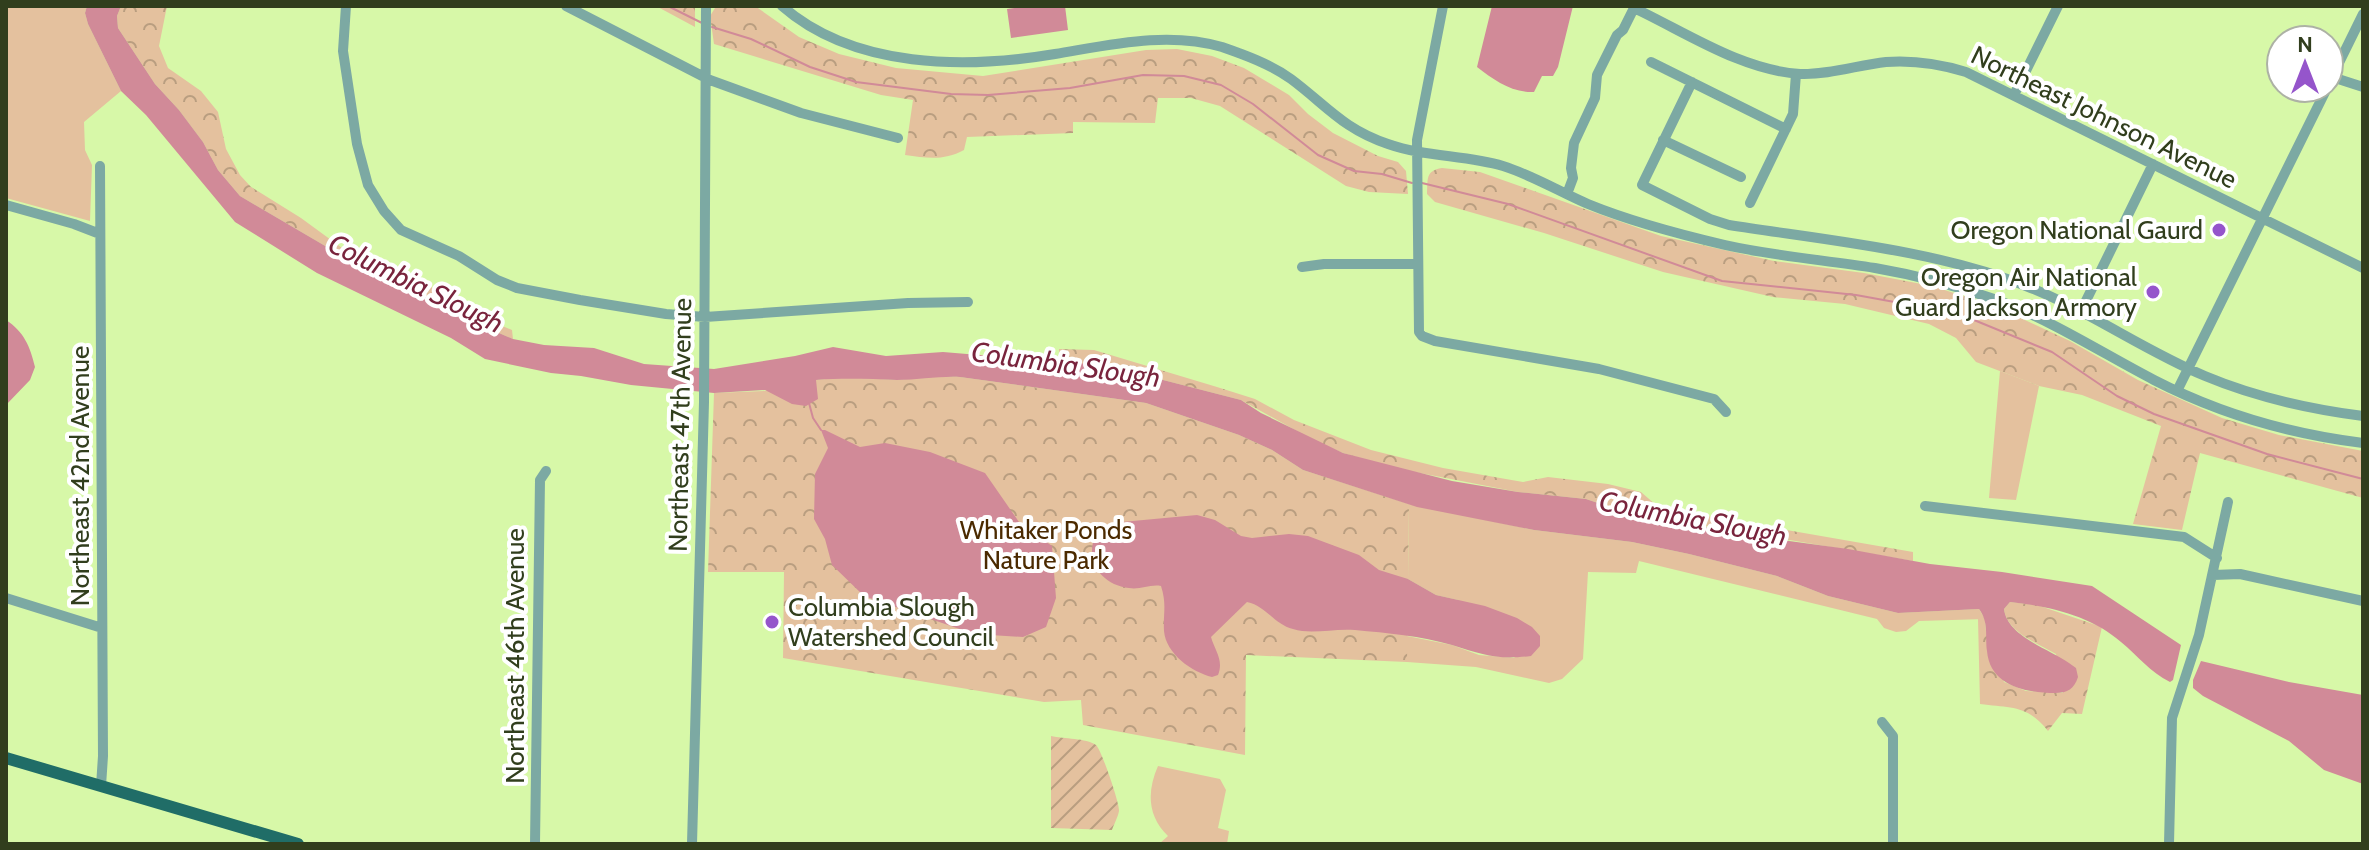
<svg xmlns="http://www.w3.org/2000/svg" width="2369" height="850" font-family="Cabin,sans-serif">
  <defs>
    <pattern id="forest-crowns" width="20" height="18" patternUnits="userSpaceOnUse" patternTransform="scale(2)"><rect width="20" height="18" fill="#e4c19e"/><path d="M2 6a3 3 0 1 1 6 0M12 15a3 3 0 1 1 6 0" fill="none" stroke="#b99e80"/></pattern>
    <pattern id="garden-furrows" width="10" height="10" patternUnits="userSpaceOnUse" patternTransform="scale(2)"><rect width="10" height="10" fill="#e4c19e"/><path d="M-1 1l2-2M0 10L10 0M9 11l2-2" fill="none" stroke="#b99e80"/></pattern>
  </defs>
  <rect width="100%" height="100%" fill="#d7f8a8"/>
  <path fill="#e4c19e" d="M6,6H87L85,13L88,24L121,91L84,122L85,150L92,165L90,221L6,198Z
    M2000,371L2039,386L2016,500L1989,498Z
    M1409,504L1534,530L1632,542L1689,554L1777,576L1828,596L1898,613L1979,609L1985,619L1919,621L1906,631L1896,632L1884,628L1877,619L1639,561L1636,573L1588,572L1583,659L1562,679L1549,683L1476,667L1407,662V636L1452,645L1479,655L1515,658L1458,600L1436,595L1408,579Z
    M1158,766L1220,779L1226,790L1218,828L1229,831L1227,844H1159L1168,836C1147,816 1147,791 1158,766Z"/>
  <path fill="url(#forest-crowns)" d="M121,6H167L159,46L168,68L201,91L218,112L226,149L240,175L251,187L301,218L368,267L431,287L472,313L512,330L513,339L466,319L423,295L402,291L240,196L218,170L203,142L179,110L155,84L118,28L117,16Z
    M656,6H695V27Z
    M720,6H755L799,37L839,54L896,68L983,76L1146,50L1177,49L1212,56L1244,68L1289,95L1308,114L1333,133L1378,156L1398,162L1406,171L1408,194L1369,192L1346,186L1220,106L1191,98H1158L1155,123L1073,122V133L967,137L964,150C944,161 927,158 905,155L913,100L881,95L714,44L710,16L715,8Z
    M1442,168L1480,172L1661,236L1774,261L1864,273L1932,286L1995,306L2070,341L2138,380L2222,418L2279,435L2363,451V498L2200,453L2182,530L2133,524L2161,426L2082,395L2039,386L1976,362L1956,338L1929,324L1845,304L1773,297L1663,272L1544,233L1435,202L1427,194C1428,179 1425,171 1442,168Z
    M1059,349L1094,350L1217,387L1255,399L1294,420L1371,450L1443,468L1523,482L1548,477L1608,484L1641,492L1656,505L1667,509L1913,552V561L1625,512L1586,499L1518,492L1394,468L1343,453L1313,440L1241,400L1132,372L1060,362Z
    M936,376L960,377L1146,403L1239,435L1272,450L1303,470L1409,504L1407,662L1246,655L1245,755L1083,725L1081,700L1044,702L783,658L784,572H708L714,393L785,390L815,380L847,377L897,380Z
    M2010,602L2037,605L2102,627L2082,714L2062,713L2048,731C2028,705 2011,708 1980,704L1978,619H1985L1986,631L2004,682L2026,691L2063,693L2056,654C2037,643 2007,632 2004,609Z"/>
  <path fill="url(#garden-furrows)" d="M1051,736C1064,739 1086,738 1096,745C1101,749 1120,804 1119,811C1118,817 1114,824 1112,830L1051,828Z"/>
  <path fill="#d18a98" d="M87,6H121L117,16L118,28L155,84L179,110L203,142L218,170L240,196L402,291L423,295L466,319L513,339L544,345L594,348L644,364L714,369L795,356L833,347L886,356L943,352L1088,364L1132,372L1241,400L1261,413L1343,453L1452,481L1518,492L1586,499L1625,512L1768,538L1848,549L1930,564L2002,572L2092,586L2181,645L2173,680L2170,682C2150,672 2138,656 2121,642C2092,616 2049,606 2010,602L2004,609C2007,636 2049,649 2069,663L2076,668L2078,677C2074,689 2068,693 2055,693C2026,693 1990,686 1987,651C1985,636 1989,622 1979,609L1898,613L1828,596L1777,576L1689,554L1632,542L1534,530L1417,507L1303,470L1272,450L1239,435L1146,403L960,377C939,376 918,380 897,380C869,379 843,378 816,380L818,399L806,406L792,404L765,390L714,393L631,385L581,376L551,373L485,359L451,338L317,273L235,222L146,115L121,91L88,24L85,13Z
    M1029,6H1065L1068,30L1011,38L1007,9Z
    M1492,6H1573L1558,67L1553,76H1542L1534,92C1512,93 1494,80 1477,67Z
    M6,320C24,332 30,346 35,367L30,380L6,405Z
    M821,430H825L860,447L885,443L930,452L985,473L1019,522L1052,546L1056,598L1046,627L1023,637L974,634L864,596L832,565L825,539L814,519L815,474L828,448Z
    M1197,515L1215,520L1241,536L1252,538L1289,534L1308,536L1359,555L1379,570L1408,579L1436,595L1485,606L1517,618L1532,627L1540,636V646L1531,656C1497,660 1484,655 1452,645C1421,636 1387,633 1355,630C1334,628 1312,635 1293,629C1274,624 1266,606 1247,602L1211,637C1215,651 1224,660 1218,675L1212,677C1192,672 1166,654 1164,631C1163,613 1167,605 1161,586C1150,584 1140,590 1129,588C1103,585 1086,563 1094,539L1122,522Z
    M2201,661L2289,682L2363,695V784L2324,770L2289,741L2203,696L2193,688V680Z"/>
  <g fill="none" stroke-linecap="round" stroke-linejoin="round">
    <path stroke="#d18a98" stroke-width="2" d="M668,6L702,23
      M712,27L751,39L810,67L856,82L951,94L988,95L1070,88L1143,75L1184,76L1221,85L1253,104L1318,155L1354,171L1382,174L1412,183
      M1422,183L1508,204L1722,281L1856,295L1944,311L1974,320L2052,352L2117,396L2154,414L2267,454L2363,479
      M809,403L813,418L821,430"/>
    <path stroke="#7ca9a3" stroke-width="10" d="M346,6L343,51L357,144L368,185L384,211L401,230L459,256L497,280L517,288L580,300L666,314L705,317L908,303L968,302
      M566,6L710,80L801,113L898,138
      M782,6C854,69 966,69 1055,54C1110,45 1167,31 1222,47C1245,55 1270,64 1291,79C1326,105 1343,129 1388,144C1425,157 1466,155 1503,166C1532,175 1560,192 1588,204C1632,222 1678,234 1725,245C1774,256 1825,260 1875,268C1916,275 1957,286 1997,300C2053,321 2102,353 2154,380C2220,414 2290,434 2363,443
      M1443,6L1417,140L1419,332L1422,336L1435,341L1599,369L1714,399L1726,412
      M1634,8C1687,33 1741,70 1800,74C1830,75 1858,65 1886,62C1914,60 1940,64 1966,72L2363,268
      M1651,62L1786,129
      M2332,77L2363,87
      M1692,82L1642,185L1710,219L1729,225C1824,240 1936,250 2026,286C2088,310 2143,350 2205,376C2255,397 2309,409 2363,416
      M2329,83L2363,14
      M2014,95L2058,6
      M1663,140L1741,177
      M100,166L103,756L101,786
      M1567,194L1573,178L1571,168L1574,143L1595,98L1597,75L1617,35L1623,30L1635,6
      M1750,203L1793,114L1796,74
      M6,205L74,224L100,234
      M1302,267L1324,264H1417
      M2081,311L2153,164
      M2177,391L2327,88
      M1925,506L2184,537L2217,558
      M2213,575L2240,574L2363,601
      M6,598L102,628
      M1882,722L1893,736V844
      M535,844L540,480L546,471
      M692,844L704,402L706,6
      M2169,844L2172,718L2199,635L2228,502"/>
    <path stroke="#206d67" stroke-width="12" d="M6,758L298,844"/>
  </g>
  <g fill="#9555cb" stroke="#fff" stroke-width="3">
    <circle cx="2219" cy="230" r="8"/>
    <circle cx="2153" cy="292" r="8"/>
    <circle cx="772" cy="622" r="8"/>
  </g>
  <g text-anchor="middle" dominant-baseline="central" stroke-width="8" stroke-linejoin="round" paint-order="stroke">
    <g font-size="26" fill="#313e1d" stroke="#fff">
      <text transform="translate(2104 117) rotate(26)">Northeast Johnson Avenue</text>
      <text transform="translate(680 425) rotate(-89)">Northeast 47th Avenue</text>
      <text transform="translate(80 476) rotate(-90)">Northeast 42nd Avenue</text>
      <text transform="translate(515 656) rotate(-90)">Northeast 46th Avenue</text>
    </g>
    <g font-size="26" fill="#313e1d" stroke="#fff" text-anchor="end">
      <text x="2203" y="230">Oregon National Gaurd</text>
      <text x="2137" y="277">Oregon Air National<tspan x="2137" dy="30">Guard Jackson Armory</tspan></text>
      <text x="788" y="607" text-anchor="start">Columbia Slough<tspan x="788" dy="30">Watershed Council</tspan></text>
    </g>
    <g font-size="26" fill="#4b2a00" stroke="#fff">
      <text x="1046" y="530">Whitaker Ponds<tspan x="1046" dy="30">Nature Park</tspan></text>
    </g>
    <g font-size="28" font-style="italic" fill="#79243d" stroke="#fff">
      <text transform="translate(416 283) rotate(26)">Columbia Slough</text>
      <text transform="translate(1066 364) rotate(8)">Columbia Slough</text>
      <text transform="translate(1693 518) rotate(11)">Columbia Slough</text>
    </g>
  </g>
  <rect width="2369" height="850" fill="none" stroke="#313e1d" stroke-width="16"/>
  <g transform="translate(2305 64)"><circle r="38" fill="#ffffff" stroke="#adb2a5" stroke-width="2"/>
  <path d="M0-6L14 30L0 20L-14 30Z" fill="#9555cb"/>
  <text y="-12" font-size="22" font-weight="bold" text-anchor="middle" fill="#313e1d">N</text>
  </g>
</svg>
